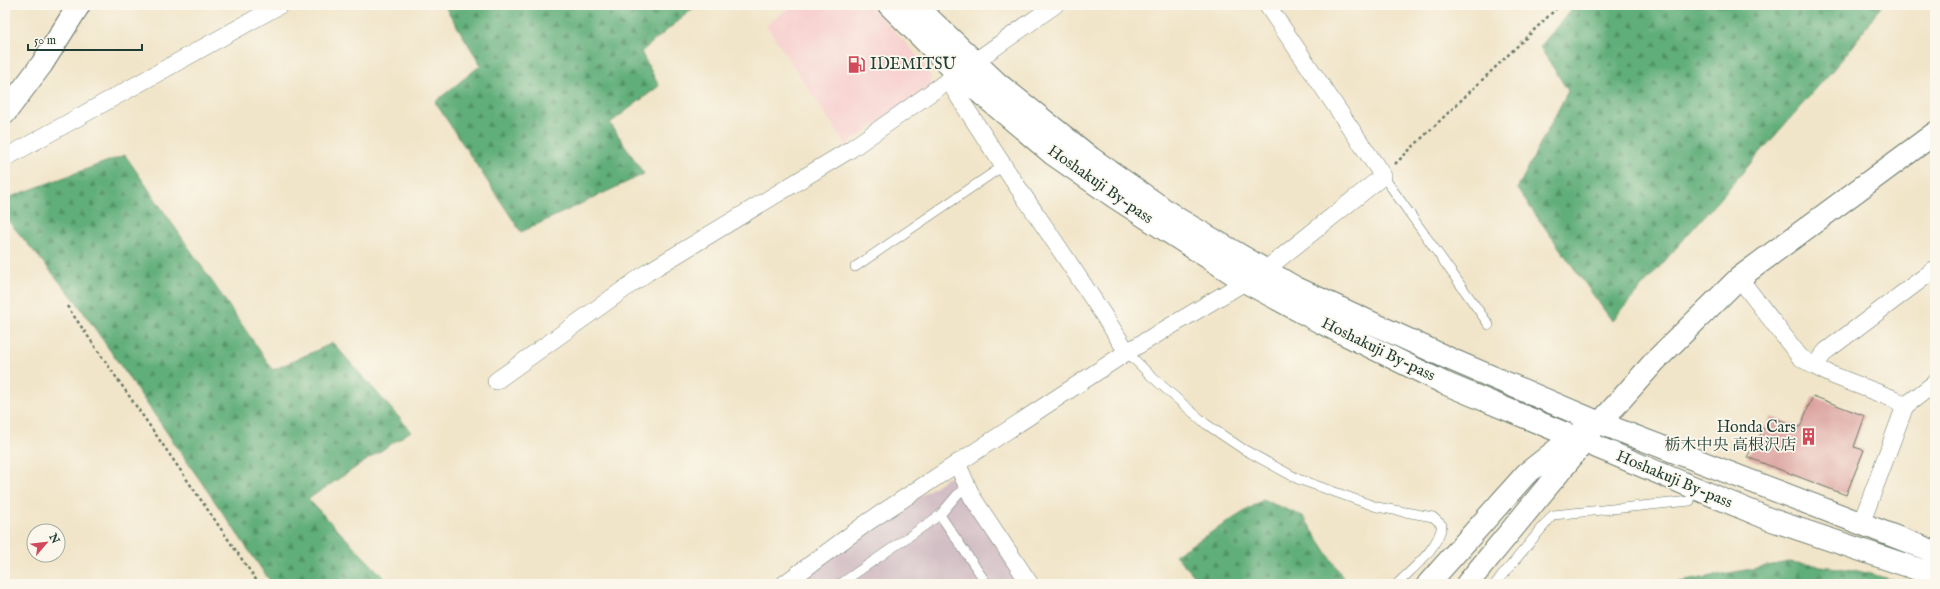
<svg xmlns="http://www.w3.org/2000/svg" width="1940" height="589" font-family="'IM FELL English','Noto Serif JP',serif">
  <defs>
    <pattern id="forest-firs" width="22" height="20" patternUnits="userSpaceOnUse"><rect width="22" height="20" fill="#60ae79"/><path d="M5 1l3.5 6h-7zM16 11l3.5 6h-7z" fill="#4f8f64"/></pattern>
  </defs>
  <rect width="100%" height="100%" fill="#fbf7ec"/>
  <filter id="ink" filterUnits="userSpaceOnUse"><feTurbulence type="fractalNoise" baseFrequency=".025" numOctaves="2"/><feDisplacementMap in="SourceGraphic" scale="8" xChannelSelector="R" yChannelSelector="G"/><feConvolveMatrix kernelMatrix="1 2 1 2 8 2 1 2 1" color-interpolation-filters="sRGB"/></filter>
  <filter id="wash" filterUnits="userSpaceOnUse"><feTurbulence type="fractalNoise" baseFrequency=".012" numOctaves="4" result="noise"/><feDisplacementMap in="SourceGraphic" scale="16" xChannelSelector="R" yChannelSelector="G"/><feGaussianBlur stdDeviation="0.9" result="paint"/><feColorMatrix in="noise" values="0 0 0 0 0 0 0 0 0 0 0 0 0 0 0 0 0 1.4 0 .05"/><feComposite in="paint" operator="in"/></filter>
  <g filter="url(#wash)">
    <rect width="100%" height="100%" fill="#f1e5c9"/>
    <path fill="#f7d0cf" d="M794,5H870L915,53L931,76V86L846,145L766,25Z"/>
    <path fill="#d2bec5" d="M953,474L1022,584H792Z"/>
    <path fill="url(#forest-firs)" stroke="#407656" d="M444,5H697L641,52L659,86L610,123L644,174L521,232L435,102L481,65Z
      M1575,5H1882L1844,57L1612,321L1517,189L1568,91L1540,47Z
      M125,155L273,370L333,343L411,431L308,499L390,584H272L75,300L5,217V199Z
      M1263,500L1303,516L1347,584H1202L1175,555Z
      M1789,562L1854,570L1910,584H1669Z"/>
    <g id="blocks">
      <path fill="#dca29e" d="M1813,396L1865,416L1854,447L1864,450L1846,495L1747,457L1771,417L1800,427Z"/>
    </g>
  </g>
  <g filter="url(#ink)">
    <use href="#blocks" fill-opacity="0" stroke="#687868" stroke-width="1"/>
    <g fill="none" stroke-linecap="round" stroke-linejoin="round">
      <defs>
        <path id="lane" d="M1383,176L1489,325
          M855,267L1003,166
          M1127,352L1151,376L1206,424L1243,449L1298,479L1377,507L1433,517L1442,525C1438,549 1414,567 1397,584
          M940,515L987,584
          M840,584L940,515L958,494L968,488
          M1495,584L1553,515L1690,501"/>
        <path id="street" d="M949,81C1005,173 1070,260 1127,352
          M5,158L280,5
          M1739,278L1800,357L1814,366L1832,375L1894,399L1905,406
          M1814,366L1826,351L1935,269
          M496,381L648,272L851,149L1055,5
          M957,463L972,497L1030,584
          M1861,524L1905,406L1935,383
          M784,584L868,522L1127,352L1265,270L1383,176L1267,5"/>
        <path id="secondary" d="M1600,423L1655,361L1739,278L1935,133"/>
        <path id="primary" d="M889,5L958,74L1054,155L1113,196L1246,282L1322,323L1444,383L1769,519L1935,575
          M915,5L997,83L1091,158L1178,219L1296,288L1450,359L1600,423L1935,552"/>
        <path id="highway" d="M5,113L42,64L79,5
          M1428,584L1526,474L1573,437L1600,423
          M1467,584L1589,436"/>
      </defs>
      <use href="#lane" stroke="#687868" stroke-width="10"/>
      <use href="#street" stroke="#687868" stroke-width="18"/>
      <use href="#secondary" stroke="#687868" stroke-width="24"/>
      <use href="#primary" stroke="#687868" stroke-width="24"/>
      <use href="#highway" stroke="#687868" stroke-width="24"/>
      <path stroke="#687868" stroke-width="2.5" stroke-dasharray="3 3" stroke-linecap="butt" d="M1395,164L1560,5
        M67,306L259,584"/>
      <use href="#lane" stroke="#fff" stroke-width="9"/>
      <use href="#street" stroke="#fff" stroke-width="17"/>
      <use href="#secondary" stroke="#fff" stroke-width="22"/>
      <use href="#primary" stroke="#fff" stroke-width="22"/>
      <use href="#highway" stroke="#fff" stroke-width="22"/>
    </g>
  </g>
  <defs>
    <symbol id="fuel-bare" viewBox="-9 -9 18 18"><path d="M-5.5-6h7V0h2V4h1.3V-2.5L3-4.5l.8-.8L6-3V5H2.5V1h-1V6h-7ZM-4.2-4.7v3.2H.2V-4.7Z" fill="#d1495b" stroke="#fbf7ec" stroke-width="2.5" paint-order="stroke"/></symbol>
    <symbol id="building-bare" viewBox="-9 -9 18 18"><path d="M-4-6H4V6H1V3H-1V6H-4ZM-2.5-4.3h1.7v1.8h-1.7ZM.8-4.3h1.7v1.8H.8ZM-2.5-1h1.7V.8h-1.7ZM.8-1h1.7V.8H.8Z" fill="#d1495b" stroke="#fbf7ec" stroke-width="2.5" paint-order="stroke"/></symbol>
  </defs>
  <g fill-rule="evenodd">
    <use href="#fuel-bare" x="844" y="52" width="25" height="25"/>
    <use href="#building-bare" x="1796" y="424" width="25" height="25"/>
  </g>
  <g text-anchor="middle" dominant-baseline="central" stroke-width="3.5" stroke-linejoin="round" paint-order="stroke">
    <g font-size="16" fill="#1f3d34" stroke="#fbf7ec" text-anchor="start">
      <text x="870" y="65">IDEMITSU</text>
      <text x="1796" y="428" text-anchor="end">Honda Cars<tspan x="1796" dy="18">栃木中央 高根沢店</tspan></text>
    </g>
    <g font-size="16" fill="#1f3d34" stroke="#fbf7ec">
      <text transform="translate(1100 185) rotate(35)">Hoshakuji By-pass</text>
      <text transform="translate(1378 350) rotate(26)">Hoshakuji By-pass</text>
      <text transform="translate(1674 480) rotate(23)">Hoshakuji By-pass</text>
    </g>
  </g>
  <rect width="1940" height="589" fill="none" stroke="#fbf7ec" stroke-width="20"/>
  <g transform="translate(46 543) rotate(62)"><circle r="19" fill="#fbf7ec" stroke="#a3ada2"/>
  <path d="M0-3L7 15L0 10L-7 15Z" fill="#d1495b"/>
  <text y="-6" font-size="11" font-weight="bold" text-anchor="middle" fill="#1f3d34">N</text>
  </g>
  <path d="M28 44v6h114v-6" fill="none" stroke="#1f3d34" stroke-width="2"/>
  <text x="34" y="44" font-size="12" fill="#1f3d34" stroke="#fbf7ec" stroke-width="3" paint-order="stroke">50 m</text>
</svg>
